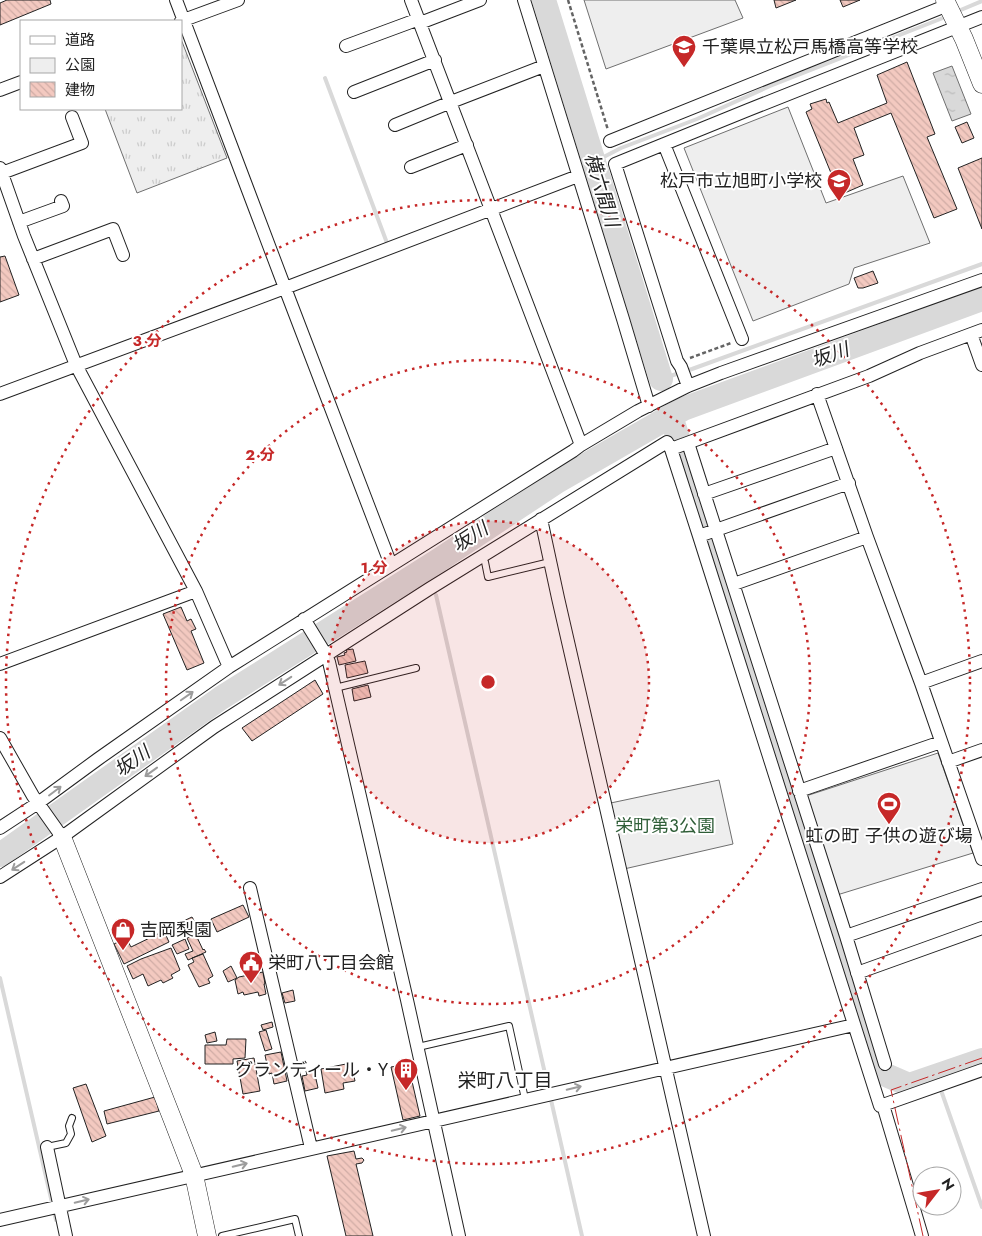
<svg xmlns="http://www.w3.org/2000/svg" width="982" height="1236" font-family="Jost,'Noto Sans JP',sans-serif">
  <defs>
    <pattern id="grass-tufts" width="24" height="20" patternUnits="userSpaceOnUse" patternTransform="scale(1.25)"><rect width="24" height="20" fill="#eee"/><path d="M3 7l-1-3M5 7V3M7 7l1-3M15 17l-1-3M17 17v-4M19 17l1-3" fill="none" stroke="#ccc"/></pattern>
    <pattern id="water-ripples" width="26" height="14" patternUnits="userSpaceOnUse" patternTransform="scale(1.25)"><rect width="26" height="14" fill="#d9d9d9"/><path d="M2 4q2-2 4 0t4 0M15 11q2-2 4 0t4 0" fill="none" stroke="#bababa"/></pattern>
    <pattern id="building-back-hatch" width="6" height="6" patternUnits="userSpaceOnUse" patternTransform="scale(1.25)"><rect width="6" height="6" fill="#f3c9c0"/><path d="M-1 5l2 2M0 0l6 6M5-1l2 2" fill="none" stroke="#d0aca5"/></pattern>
  </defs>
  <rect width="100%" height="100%" fill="#fff"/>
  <path fill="url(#grass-tufts)" stroke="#6f6f6f" d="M181,39L227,158L137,193L105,109H181Z"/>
  <path fill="#eee" stroke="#6f6f6f" d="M584,0H735L743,18L606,69Z
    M788,107L826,203L903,176L930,243L854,268L849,284L753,321L684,148Z
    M938,753L973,853L837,895L806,796Z
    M719,780L733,844L624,869L606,804Z"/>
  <path fill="url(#water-ripples)" stroke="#6f6f6f" d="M952,66L971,114L952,121L933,73Z"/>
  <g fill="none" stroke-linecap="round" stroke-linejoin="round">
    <path stroke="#d9d9d9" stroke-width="4" d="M956,12L982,1
      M325,78L387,243
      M594,162L621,148L697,119L770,86L948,16
      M661,379L692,369L982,264
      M436,595L582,1236
      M0,978L56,1220
      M936,1076L982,1207"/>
    <path stroke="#d9d9d9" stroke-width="24" d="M544,0L661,379
      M671,416L879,1072L909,1085L982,1060
      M0,855L221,698L439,560L558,481L683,409L982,299"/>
  </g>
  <path fill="url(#building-back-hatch)" stroke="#222" d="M7,0H50L51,4L0,25V3Z
    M774,0H796L776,8Z
    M840,0H860L843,7Z
    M907,62L935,134L927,137L957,209L934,218L891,113L854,128L864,155L853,159L863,185L840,195L806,112L812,109L810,104L826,99L827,103L829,102L838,123L887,103L877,75Z
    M967,122L974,138L962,143L955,127Z
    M982,158V229L958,168Z
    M5,256L19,295L0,302V257Z
    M873,271L878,283L863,288H858L854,278Z
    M181,607L187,621L191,619L196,629L191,631L204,663L187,670L163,614Z
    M353,649L356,661L339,665L337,657L345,655L344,653L347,652L346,650Z
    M365,661L368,673L347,678L345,665Z
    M315,680L323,694L252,741L242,728Z
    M368,685L371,697L354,701L352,689Z
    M243,905L249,917L217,932L211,919Z
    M192,917L198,927L180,936L175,925Z
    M164,931L169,942L124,964L114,944L126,938L131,947Z
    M196,935L203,950L204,949L206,952L188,960L185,954L193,951L187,938Z
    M185,939L189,949L177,954L172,945Z
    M171,948L180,970L171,975L173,978L163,983L161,980L148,986L143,974L133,979L127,966L141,959Z
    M203,954L213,976L208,979L210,983L199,987L188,965L194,962L192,958Z
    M231,966L237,978L228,982L223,971Z
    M263,972L265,984H264L266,994L259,996L258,992L244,995L243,992L238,994L235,980L239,977Z
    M293,990L295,1001L285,1003L282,993Z
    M272,1022L273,1027L263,1030L261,1025Z
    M266,1030L272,1049L265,1051L259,1032Z
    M215,1032L217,1041L207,1043L205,1035Z
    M227,1039H246L245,1058L233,1059V1064H205V1045H226Z
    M281,1052L287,1081L274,1084L272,1073L269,1074L265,1055Z
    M254,1058L260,1091L243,1094L237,1061Z
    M351,1063L355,1081L343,1083L344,1089L325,1093L321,1069Z
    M408,1064L420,1116L403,1120L391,1067Z
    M314,1070L318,1088L305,1091L302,1076L307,1075L306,1071Z
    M86,1084L106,1136L92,1142L73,1088Z
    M155,1097L159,1111L107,1124L104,1111Z
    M354,1151L356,1159L362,1158L364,1160L362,1163L356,1164L373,1236H346L327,1156Z"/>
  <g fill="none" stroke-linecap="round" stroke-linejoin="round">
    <defs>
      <path id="lane" d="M485,562L488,577L550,562
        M335,688L416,668
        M418,1047L509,1026L525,1099
        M47,1147L66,1143L71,1134L69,1126L72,1118
        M222,1236L295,1219L299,1236"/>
      <path id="street" d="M176,0L285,288L391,565
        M411,0L581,445
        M524,0L623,319L649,406
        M181,21L238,0
        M420,23L480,0
        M346,46L419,19
        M0,90L21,82
        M354,92L435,60
        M395,125L451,102L544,66
        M610,141L948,5
        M664,144L742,339
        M411,167L467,145
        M0,168L24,236L76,365L196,591L229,667
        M2,173L82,143L72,117
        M19,222L63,206L61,201
        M33,259L113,229L123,255
        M971,334L982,365
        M688,386L681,367L677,361L615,164L748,110L982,17
        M0,394L285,288L578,176
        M817,394L867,537L921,683L982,859
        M688,443L846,936L885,1064
        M671,449L869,376L920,353L982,330
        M704,494L836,448
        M541,519L558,598L704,1236
        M699,536L849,483
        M734,584L867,537
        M304,619L326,655L329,662L407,1000L459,1236
        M0,664L196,591
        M921,683L982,661
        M0,738L33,796L62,837
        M948,762L982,750
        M799,791L941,742
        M0,828L38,803L98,759L229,667L573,451L581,445L638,411L688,386L721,373L982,280
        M0,877L62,837L214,727L429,589L667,442L671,449L699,536L880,1106L982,1070
        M250,888L311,1148
        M846,936L982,889
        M857,973L982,928
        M883,1105L922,1236
        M47,1147L66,1236
        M0,1220L854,1025"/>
      <path id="secondary" d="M945,0L964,39L982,84
        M62,837L172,1118L194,1175L207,1236"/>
    </defs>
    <use href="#lane" stroke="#222" stroke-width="8"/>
    <use href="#street" stroke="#222" stroke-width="14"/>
    <use href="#secondary" stroke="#222" stroke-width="19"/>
    <path stroke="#646464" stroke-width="2.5" stroke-dasharray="4 2.5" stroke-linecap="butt" d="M568,0L608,130
      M591,173L605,169
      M690,358L731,343"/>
    <use href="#lane" stroke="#fff" stroke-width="6"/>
    <use href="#street" stroke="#fff" stroke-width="12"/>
    <use href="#secondary" stroke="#fff" stroke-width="18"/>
    <path stroke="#c62828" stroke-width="1" stroke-dasharray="18 4 2.5 4" stroke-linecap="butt" d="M923,1236L891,1090L982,1058"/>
  </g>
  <defs><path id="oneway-shaft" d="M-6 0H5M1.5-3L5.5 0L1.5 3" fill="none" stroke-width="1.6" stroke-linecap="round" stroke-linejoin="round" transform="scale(1.25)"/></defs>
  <g stroke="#9c9c9c">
    <use href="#oneway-shaft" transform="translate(285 681) rotate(147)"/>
    <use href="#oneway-shaft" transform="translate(187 696) rotate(-35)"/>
    <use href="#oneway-shaft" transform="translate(151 772) rotate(144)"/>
    <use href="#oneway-shaft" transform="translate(55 791) rotate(-37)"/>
    <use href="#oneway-shaft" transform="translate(18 866) rotate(147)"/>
    <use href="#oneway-shaft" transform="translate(574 1088) rotate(-13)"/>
    <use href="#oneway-shaft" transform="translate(399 1129) rotate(-13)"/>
    <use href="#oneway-shaft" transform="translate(240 1165) rotate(-13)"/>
    <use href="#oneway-shaft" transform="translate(82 1201) rotate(-13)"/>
  </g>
  <circle cx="488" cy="682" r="161" fill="#c62828" fill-opacity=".12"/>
  <g fill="none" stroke="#c62828" stroke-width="2.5" stroke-dasharray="2.5 5">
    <circle cx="488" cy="682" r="161"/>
    <circle cx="488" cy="682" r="322"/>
    <circle cx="488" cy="682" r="482"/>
  </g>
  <defs>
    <symbol id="school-pin" viewBox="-11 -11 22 30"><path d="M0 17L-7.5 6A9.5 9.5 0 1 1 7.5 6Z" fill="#c62828" stroke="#fff"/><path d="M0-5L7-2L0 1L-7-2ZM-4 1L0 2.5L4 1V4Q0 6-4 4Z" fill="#fff"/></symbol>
    <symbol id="stadium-pin" viewBox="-11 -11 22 30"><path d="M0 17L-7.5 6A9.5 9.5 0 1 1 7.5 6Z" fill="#c62828" stroke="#fff"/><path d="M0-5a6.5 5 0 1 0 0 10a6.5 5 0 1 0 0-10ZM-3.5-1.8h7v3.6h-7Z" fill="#fff"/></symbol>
    <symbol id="shop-pin" viewBox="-11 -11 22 30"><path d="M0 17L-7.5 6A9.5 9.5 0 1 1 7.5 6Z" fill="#c62828" stroke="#fff"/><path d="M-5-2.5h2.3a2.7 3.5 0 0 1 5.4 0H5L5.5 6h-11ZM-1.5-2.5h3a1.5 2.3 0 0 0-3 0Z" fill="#fff"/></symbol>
    <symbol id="civic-pin" viewBox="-11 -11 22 30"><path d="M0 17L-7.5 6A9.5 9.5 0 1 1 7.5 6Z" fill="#c62828" stroke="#fff"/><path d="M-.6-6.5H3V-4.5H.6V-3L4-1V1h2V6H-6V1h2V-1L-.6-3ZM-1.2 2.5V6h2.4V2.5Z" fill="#fff"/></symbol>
    <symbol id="building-pin" viewBox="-11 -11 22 30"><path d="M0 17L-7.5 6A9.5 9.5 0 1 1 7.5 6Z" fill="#c62828" stroke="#fff"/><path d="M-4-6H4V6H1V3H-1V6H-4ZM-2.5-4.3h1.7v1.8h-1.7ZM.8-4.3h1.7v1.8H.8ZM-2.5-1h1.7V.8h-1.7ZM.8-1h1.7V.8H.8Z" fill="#fff"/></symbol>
  </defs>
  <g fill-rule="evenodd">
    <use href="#school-pin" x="670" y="33" width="28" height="38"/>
    <use href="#school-pin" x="825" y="167" width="28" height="38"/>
    <use href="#stadium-pin" x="875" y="790" width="28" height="38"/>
    <use href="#shop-pin" x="109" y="916" width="28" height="38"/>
    <use href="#civic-pin" x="237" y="949" width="28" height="38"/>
    <use href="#building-pin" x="392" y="1056" width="28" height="38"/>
  </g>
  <g text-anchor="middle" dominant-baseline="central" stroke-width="4" stroke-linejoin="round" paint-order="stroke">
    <g font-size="18" fill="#222" stroke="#fff" text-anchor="start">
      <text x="702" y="47">千葉県立松戸馬橋高等学校</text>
      <text x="822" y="181" text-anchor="end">松戸市立旭町小学校</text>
      <text x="889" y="836" text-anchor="middle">虹の町 子供の遊び場</text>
      <text x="140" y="930">吉岡梨園</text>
      <text x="268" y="963">栄町八丁目会館</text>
      <text x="388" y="1070" text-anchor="end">グランディール・Y</text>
    </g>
    <g font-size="18" fill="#2f5e38" stroke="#fff">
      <text x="665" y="826">栄町第3公園</text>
    </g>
    <g font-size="19" font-style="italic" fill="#222" stroke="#fff">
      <text transform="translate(602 190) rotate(73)">横六間川</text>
      <text transform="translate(830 355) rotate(-20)">坂川</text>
      <text transform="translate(470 537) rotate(-33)">坂川</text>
      <text transform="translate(132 761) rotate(-35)">坂川</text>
    </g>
    <g font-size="19" fill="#222" stroke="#fff">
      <text x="505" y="1080">栄町八丁目</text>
    </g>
  </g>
  <circle cx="488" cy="682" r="8" fill="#c62828" stroke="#fff" stroke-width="2.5"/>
  <g font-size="15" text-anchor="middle" font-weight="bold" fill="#c62828" stroke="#fff" stroke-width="4" stroke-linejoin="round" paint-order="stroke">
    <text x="147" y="346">3 分</text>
    <text x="260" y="460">2 分</text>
    <text x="374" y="573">1 分</text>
  </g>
  <rect x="20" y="20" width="162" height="90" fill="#ffffff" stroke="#a7a7a7"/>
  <rect x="30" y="36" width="25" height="8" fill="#ffffff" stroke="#a7a7a7"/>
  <text x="65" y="45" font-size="15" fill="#222222">道路</text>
  <rect x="30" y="58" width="25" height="15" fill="#eeeeee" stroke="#a7a7a7"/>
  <text x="65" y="70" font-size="15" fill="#222222">公園</text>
  <rect x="30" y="82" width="25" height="15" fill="url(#building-back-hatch)" stroke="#a7a7a7"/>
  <text x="65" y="95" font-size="15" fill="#222222">建物</text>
  <g transform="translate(937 1191) rotate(59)"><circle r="24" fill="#ffffff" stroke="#a7a7a7"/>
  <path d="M0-4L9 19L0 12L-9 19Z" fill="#c62828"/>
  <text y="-8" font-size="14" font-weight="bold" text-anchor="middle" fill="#222222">N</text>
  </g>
</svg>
